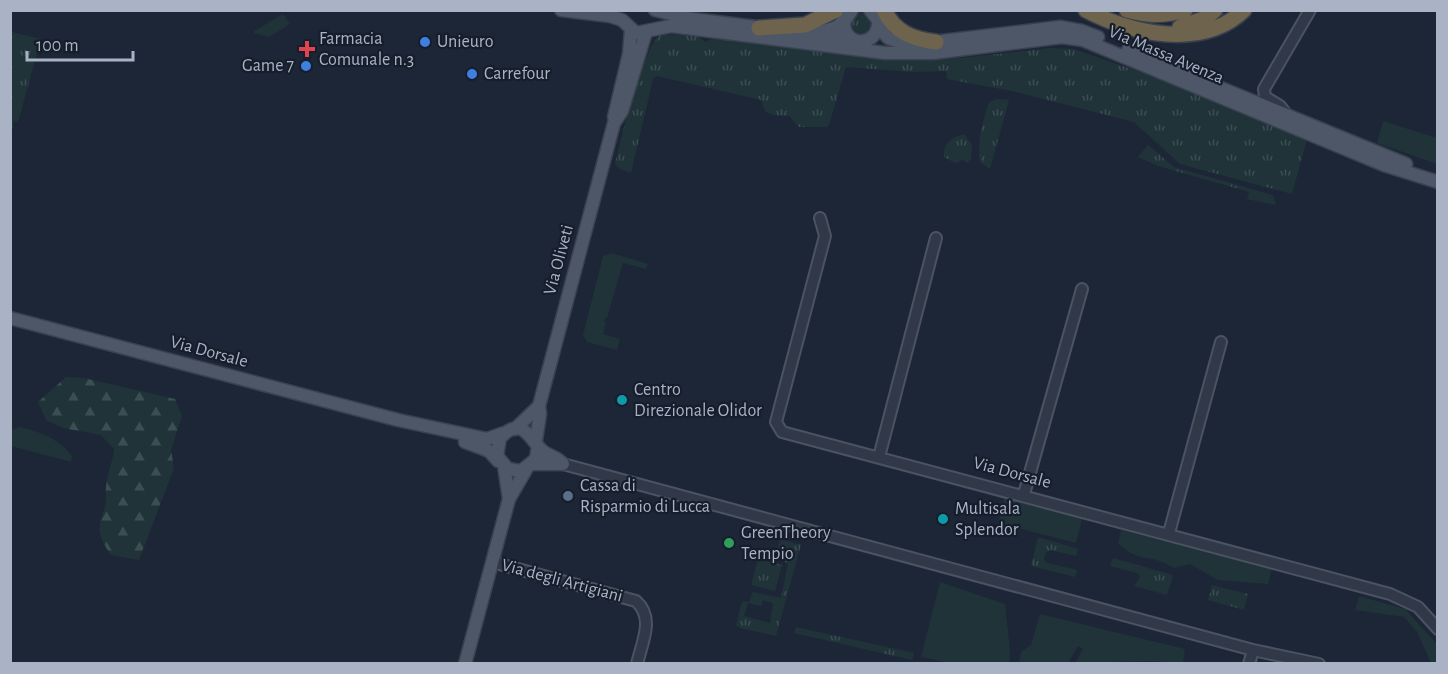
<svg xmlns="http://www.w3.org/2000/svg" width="1448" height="674" font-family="'Alegreya Sans',sans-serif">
  <defs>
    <pattern id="grass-tufts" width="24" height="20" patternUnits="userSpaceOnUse" patternTransform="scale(1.5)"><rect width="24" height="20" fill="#1f3338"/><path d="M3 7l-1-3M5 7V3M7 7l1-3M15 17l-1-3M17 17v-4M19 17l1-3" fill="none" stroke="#3d4e53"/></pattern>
    <pattern id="forest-firs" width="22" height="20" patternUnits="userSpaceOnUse" patternTransform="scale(1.5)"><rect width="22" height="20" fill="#1f3338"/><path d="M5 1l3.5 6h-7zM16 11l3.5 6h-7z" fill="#3d4e53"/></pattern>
  </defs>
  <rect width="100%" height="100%" fill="#1d2637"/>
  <path fill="url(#grass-tufts)" fill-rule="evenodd" d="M849 24a12 12 0 1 1 24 0a12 12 0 1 1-24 0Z
    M11,32L41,39L18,122L14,121L11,134Z
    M661,34L696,36L706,42L713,38L893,60L960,58L1051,48L1074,49L1160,79L1307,139L1292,194L1180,164L1134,122L1012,91L947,79L946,71L914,72L846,67L829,125L826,127H799L789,116L773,115L765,111L761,100L657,76L653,79L631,173L620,169L615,164C622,137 642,48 661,34Z
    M997,99L1009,100L990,169L981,163C976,143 983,121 989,102Z
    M964,134L972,145L971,159L967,163L963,160L955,163L944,157C943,142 952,138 964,134Z
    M1148,145L1174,167L1273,195L1276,205L1247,199L1249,192L1158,166L1138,157Z
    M1038,537L1078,549L1076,556L1051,550L1046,552L1044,559L1047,563L1077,570L1075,577L1031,566Z
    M780,539L801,545L776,636L740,628L736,625L742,601L749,602L753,592L781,598L788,564L776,555ZM763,600L773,603L770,623L744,616L748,603L761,606Z
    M1113,558L1173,575L1167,595L1134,586L1140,577L1137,573L1110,566Z
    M758,559L782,565L775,591L751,585Z
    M1212,585L1248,594L1244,610L1208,600Z
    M796,627L914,653L912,660L794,633Z"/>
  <path fill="url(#forest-firs)" d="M66,377L84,378L175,399L182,416L171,450L174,468L139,560L111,555C96,533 98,529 105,506C107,500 105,493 106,487C107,474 113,462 114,449L101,435L63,428L46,420L38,402Z"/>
  <path fill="#1f3338" d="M283,14L290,24L269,37L254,33V31Z
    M1383,121L1437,138V164L1377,143Z
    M612,253L648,264L646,269L623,263L607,318H605L604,322L606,323L603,334L620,339L617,350L587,342L583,335L603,256Z
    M20,427C40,432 60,439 72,456L71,462L11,446V430Z
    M1004,498L1082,519L1076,543L998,523Z
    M1121,530L1272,569L1268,584L1218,580L1190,564L1174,568C1149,552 1140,565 1118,543Z
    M940,582L1005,604C1006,620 1012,651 1009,663H950L921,657Z
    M1359,596L1405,609L1437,644V663H1431L1417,632L1404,617L1355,610Z
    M1040,614L1185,649L1183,663L1151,661L1075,663L1083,649L1078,646L1068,663H1019L1021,652L1031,645Z"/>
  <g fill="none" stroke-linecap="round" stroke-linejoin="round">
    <defs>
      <path id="minor" d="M1287,115L1280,106L1265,97L1264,89L1310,10
        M820,218L825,236L776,422L782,432L1390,594L1418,607L1438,629
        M879,457L936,238
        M563,464L1253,650L1319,664
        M1024,494L1082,289
        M1169,533L1221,342
        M492,562L636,601C655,618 642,642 637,664
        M1249,664L1253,650"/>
      <path id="major" d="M561,10L610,16L622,20L636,33L671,26L885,53H933L1062,37L1083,40L1384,165L1438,182
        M655,10L692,19L813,34L837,27L845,19
        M852,10L844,22C844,49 880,47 878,20L870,10
        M878,26L888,38L908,45L1060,27L1082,31L1098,37
        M816,41L849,37
        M1128,50L1406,164
        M614,117L629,54L631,30
        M10,318L398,420L487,439L504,433
        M515,429L539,406
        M536,440L540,414L539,406L614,123L622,111L646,32
        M465,442L489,451L498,461
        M538,446L536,459L521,471L508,469L497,456L500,438C524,413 530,442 544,452C551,457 558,457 563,464
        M532,464H563
        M504,466L509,499
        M465,664L509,499L527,468"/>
      <path id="highway" d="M884,10C895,33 913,39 936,42
        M1086,10C1132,34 1203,50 1244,10
        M1127,10C1148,16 1165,16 1185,10
        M1180,27L1206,18L1215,10
        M759,28L805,25L836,10"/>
    </defs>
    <use href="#minor" stroke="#4b5363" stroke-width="14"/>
    <use href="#major" stroke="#3a4251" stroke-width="15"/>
    <use href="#highway" stroke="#38404f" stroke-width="18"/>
    <use href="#minor" stroke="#313847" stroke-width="10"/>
    <use href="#major" stroke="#4e5768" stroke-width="12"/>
    <use href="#highway" stroke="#6e644d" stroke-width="15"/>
  </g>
  <g fill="#3f7fe0" stroke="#171e2b" stroke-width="2">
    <circle cx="425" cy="42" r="6"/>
    <circle cx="306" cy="66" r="6"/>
    <circle cx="472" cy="74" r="6"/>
  </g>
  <path fill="#e0444e" stroke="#171e2b" stroke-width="2" d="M304 40h6v6h6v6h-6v6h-6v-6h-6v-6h6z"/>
  <g fill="#0f9aa8" stroke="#171e2b" stroke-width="2">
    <circle cx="622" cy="400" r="6"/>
    <circle cx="943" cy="519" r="6"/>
  </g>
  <circle fill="#5c6f8a" stroke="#171e2b" stroke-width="2" cx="568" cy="496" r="6"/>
  <circle fill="#2e9e5b" stroke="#171e2b" stroke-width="2" cx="729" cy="543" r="6"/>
  <g text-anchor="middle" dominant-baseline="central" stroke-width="4.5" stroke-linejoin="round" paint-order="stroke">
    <g font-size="18" fill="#aab2c5" stroke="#171e2b" text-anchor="start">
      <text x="319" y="39">Farmacia<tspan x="319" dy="21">Comunale n.3</tspan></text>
      <text x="437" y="42">Unieuro</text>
      <text x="294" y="66" text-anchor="end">Game 7</text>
      <text x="484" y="74">Carrefour</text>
      <text x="634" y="390">Centro<tspan x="634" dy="21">Direzionale Olidor</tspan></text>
      <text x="580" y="486">Cassa di<tspan x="580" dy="21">Risparmio di Lucca</tspan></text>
      <text x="955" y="509">Multisala<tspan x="955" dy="21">Splendor</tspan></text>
      <text x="741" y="533">GreenTheory<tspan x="741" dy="21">Tempio</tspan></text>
    </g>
    <g font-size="18" fill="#aab2c5" stroke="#171e2b">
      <text transform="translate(1166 55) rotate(23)">Via Massa Avenza</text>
      <text transform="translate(559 260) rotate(-75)">Via Oliveti</text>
      <text transform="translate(209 352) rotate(15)">Via Dorsale</text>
      <text transform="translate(1012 473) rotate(15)">Via Dorsale</text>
      <text transform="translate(562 581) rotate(15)">Via degli Artigiani</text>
    </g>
  </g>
  <rect width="1448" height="674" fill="none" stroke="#aab2c5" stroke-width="24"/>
  <path d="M27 51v9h106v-9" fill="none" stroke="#aab2c5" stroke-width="3"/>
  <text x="36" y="51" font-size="18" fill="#aab2c5" stroke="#171e2b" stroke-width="4.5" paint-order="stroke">100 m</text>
</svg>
